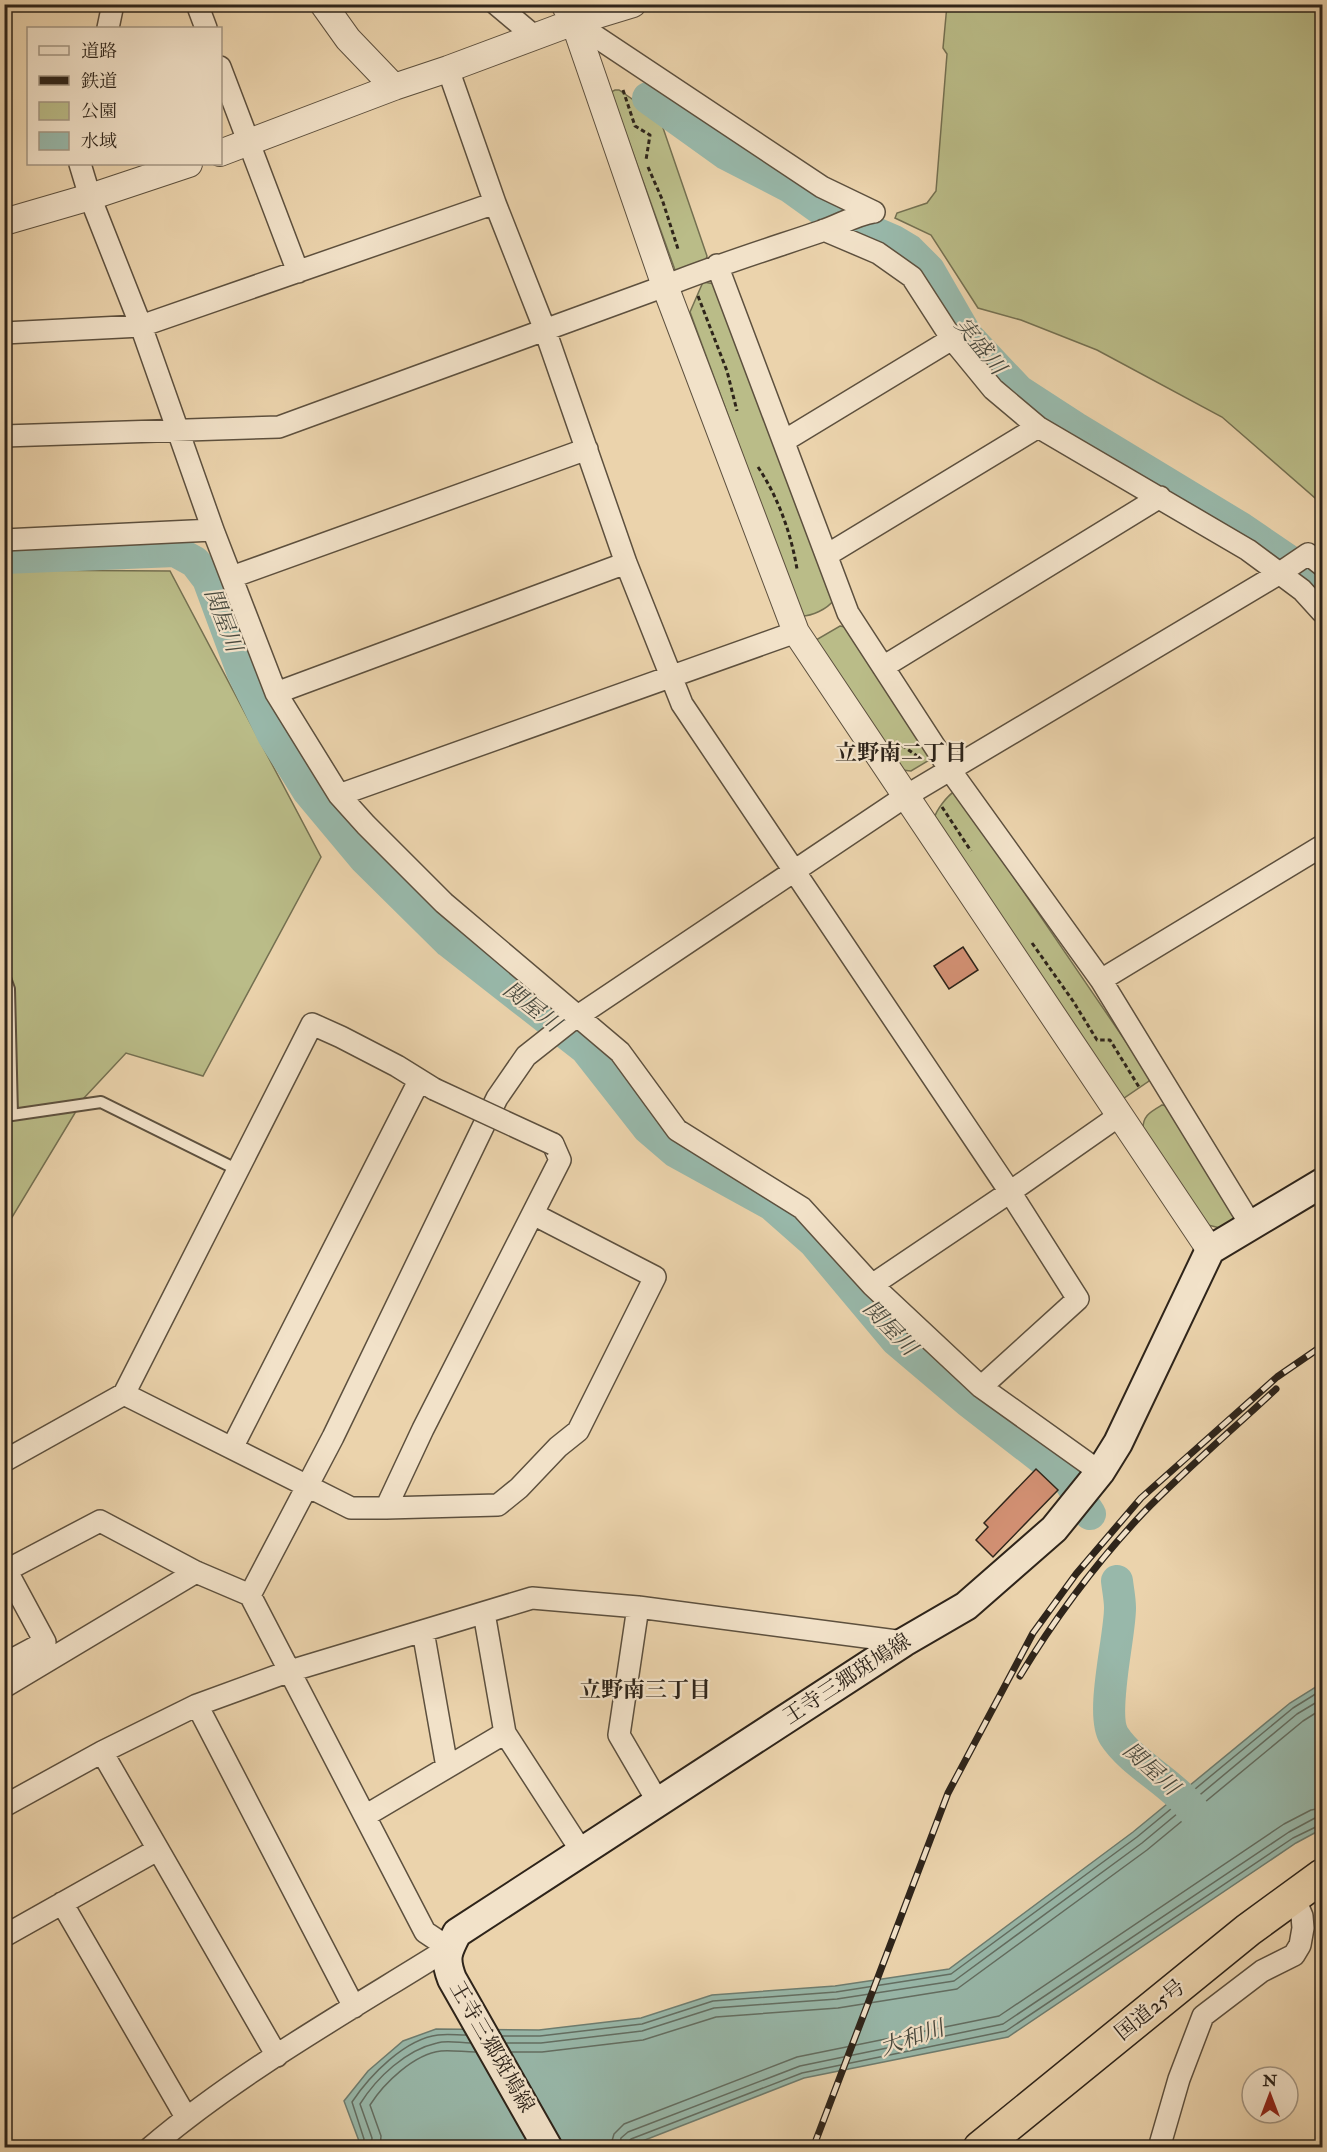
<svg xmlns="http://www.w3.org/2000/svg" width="1327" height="2152" font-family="'IM FELL Double Pica','Noto Serif JP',serif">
  <rect width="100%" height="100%" fill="#ebd3ac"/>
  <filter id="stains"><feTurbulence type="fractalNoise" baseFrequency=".00333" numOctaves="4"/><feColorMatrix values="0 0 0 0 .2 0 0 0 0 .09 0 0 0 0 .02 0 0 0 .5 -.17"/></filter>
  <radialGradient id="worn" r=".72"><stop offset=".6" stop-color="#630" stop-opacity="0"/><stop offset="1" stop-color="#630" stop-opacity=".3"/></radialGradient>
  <path fill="#babc88" stroke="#747051" stroke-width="1.5" d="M947,5H1322V504L1222,417L1097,350L1021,320L978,308L931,235L895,218L897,213L927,203L936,191L947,54L943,48Z
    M615,90H619L658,117L661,122L707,256L705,263L682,271L675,270L611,92Z
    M703,282L715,284L833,601C827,609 812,616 802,616L690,312Z
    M5,570L170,571L321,857L203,1076L126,1053L84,1098L11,1219L5,1222Z
    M840,626L845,627L931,759L911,771L902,770L816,640Z
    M955,791L1150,1077L1149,1081L1124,1098L1117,1094L934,819C936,810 947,796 955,791Z
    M1162,1105L1167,1106L1243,1218L1220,1228L1208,1225L1143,1131C1142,1116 1150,1112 1162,1105Z"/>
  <path fill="#98b8aa" stroke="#6e7d70" stroke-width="1.5" d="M1322,1683V1829L1296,1843L1008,2037L804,2078L627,2147H356L359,2141L344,2101L368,2071L403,2041L436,2029L539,2030L641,2018L712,1995L835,1986L949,1969L1133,1832L1290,1703Z"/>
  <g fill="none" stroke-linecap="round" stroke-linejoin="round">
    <path stroke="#636e62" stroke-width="1.5" d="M502,2036H540L642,2024L713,2001L836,1992L951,1974L1137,1837L1293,1708L1322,1690
      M507,2043H541L642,2031L714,2008L837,1999L954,1981L1142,1843L1297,1714L1322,1699
      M512,2052H542L643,2040L716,2017L838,2008L957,1989L1147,1850L1303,1721L1322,1709
      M362,2148L364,2139L352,2102C370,2075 405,2039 438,2035C447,2034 457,2035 466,2035
      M371,2148L372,2138L360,2104C377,2077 406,2050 437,2043C447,2040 460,2043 470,2043
      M380,2148L381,2136L370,2105C384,2083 414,2054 441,2051C452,2050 464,2052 475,2052
      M610,2148L614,2134L624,2124L797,2057L999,2016L1284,1824L1311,1810L1322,1808
      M619,2148L621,2138L628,2132L800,2066L1003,2024L1289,1832L1315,1818L1322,1817
      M627,2148V2143L631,2139L802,2073L1006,2031L1293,1838L1322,1824"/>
    <path stroke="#98b8aa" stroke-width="32" d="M648,98L726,154L790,187L822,210L894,241L909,250L929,270L967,336L1019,391L1076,428L1241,528L1307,573L1322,591
      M4,558L175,551L195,562L208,579L242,671L273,735L308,791L364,858L449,942L586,1049L648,1128L676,1152L772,1205L814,1242L896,1340L968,1401L1067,1478L1090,1514
      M1117,1581C1118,1590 1120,1599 1120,1608C1120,1637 1100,1714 1114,1736C1131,1762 1164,1778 1185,1801C1193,1809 1199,1818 1205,1826"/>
  </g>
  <path fill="#d29073" stroke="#2e241a" stroke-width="1.5" d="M963,947L978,970L949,989L934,966Z
    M1036,1469L1058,1490L993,1557L976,1540L988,1527L984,1523Z"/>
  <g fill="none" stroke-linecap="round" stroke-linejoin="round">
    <defs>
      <path id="service" d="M4,975L9,989L12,1115L101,1102L238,1170"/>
      <path id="minor" d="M197,4L206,28
        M496,4L534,36
        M574,22L822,187L874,212
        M108,28L113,4
        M220,67L298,272
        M448,69L495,203L545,330L626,563L682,704L1010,1192L1078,1299L981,1387
        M80,164L90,197L141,326L213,530L276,693L339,795L366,825L444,903L620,1052L677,1130L802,1208L872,1285L981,1387L1100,1472
        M824,230L878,253L912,277L952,339L993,389L1038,427L1248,550L1302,590L1322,612
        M717,265L848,613L950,770L1101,980L1251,1225
        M4,333L141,326L495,203
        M4,436L279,427L665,286C717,265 769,249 822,231C840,225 855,215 874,212
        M784,441L952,339
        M4,540L213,530
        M827,555L1038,427
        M232,577L587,449
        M883,667L1160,497
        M276,693L626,563
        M339,795L796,632
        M1101,980L1322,846
        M872,1285L1010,1192L1120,1115
        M124,1394L351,1508H386L498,1505L519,1488L558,1447L578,1431L655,1277L533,1214
        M232,1448L419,1081
        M4,1461L124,1394L312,1024L341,1037L397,1066L434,1089
        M386,1508L423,1429L560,1160L553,1144
        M4,1566L45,1642L4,1664
        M7,1570L100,1521L196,1572L250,1595L425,1932L449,1948C350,2010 239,2072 150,2148
        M250,1595L333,1437L497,1098L526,1056L569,1022L906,796L1280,573L1308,554L1322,565
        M638,1607L619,1735L658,1802
        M484,1613L505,1733L582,1852
        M423,1631L447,1767
        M4,1687L196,1572
        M197,1705L354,2007
        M102,1752L277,2056
        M4,1806L102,1752L197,1705L290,1671L532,1598L638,1607L904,1642
        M365,1816L505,1733
        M62,1903L186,2117
        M4,1936L157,1850
        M1159,2148L1179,2079L1203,2016L1262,1971L1294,1955L1300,1945L1303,1928L1302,1916L1294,1897"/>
      <path id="tertiary" d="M323,4L348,39L394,87
        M564,4L574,22L665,286L796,632L1210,1250
        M220,153L394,87L448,69L574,22L633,4
        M4,222L90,197L189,164"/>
      <path id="secondary" d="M548,2148L452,1979C444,1958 447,1952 457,1933L904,1642L966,1606L1054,1529L1100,1472L1118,1443L1210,1250L1322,1183"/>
      <path id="trunk" d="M980,2148L1248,1930L1322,1876"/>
    </defs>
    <use href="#service" stroke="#5d503e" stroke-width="14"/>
    <use href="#minor" stroke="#5d503e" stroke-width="24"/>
    <use href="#tertiary" stroke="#5d503e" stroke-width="28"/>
    <use href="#secondary" stroke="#2e241a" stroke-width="32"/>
    <use href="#trunk" stroke="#2e241a" stroke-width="36"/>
    <path stroke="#2e241a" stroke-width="3" stroke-dasharray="4.5 3" stroke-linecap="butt" d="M623,90L635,126L650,135L646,160
      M648,167L662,199L678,249
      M698,296L727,371L737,411
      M758,467C778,497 791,533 797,569
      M896,741L917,756
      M942,807L971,851
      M1032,943L1073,1001L1097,1040H1110L1139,1087"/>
    <use href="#service" stroke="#f2e2c9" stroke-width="10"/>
    <use href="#minor" stroke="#f2e2c9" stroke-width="21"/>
    <use href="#tertiary" stroke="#f2e2c9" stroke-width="26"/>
    <use href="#secondary" stroke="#f2e2c9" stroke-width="28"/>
    <use href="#trunk" stroke="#ebd3ac" stroke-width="33"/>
    <defs>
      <path id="rail" d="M1020,1676C1055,1618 1096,1563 1143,1513C1185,1470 1232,1430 1276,1389
        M813,2148L948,1793L1033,1633L1076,1574L1141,1498L1277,1377L1322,1346"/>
    </defs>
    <use href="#rail" stroke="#2e241a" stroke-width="7"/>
    <use href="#rail" stroke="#f2e2c9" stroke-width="4.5" stroke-dasharray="14" stroke-linecap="butt"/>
    <defs>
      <path id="minor-bridge" d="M434,1089L553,1144"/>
    </defs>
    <use href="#minor-bridge" stroke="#5d503e" stroke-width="24" stroke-linecap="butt"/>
    <use href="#minor-bridge" stroke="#f2e2c9" stroke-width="21"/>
  </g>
  <g text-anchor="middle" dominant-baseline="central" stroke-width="4.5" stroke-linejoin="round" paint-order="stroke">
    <g font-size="21" fill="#2e241a" stroke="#f2e2c9">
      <text transform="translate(847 1679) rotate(-33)">王寺三郷斑鳩線</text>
      <text transform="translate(1150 2010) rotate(-39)">国道25号</text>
      <text transform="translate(492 2047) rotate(60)">王寺三郷斑鳩線</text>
    </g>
    <g font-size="22" font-style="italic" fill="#48493e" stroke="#f2e2c9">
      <text transform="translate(980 346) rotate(51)">実盛川</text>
      <text transform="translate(223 620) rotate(69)">関屋川</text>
      <text transform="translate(532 1007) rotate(38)">関屋川</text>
      <text transform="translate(890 1328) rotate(46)">関屋川</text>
      <text transform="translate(1151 1769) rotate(42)">関屋川</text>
      <text transform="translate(912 2038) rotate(-19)">大和川</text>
    </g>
    <g font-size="22" font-weight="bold" fill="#2e241a" stroke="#f2e2c9">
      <text x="901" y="753">立野南二丁目</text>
      <text x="645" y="1690">立野南三丁目</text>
    </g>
  </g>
  <rect width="1327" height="2152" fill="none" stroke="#ebd3ac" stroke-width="24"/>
  <rect x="6" y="6" width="1315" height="2140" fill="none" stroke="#2e241a" stroke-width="3"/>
  <rect x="12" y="12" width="1303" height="2128" fill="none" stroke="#2e241a" stroke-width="1.5"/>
  <rect x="27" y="27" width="195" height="138" fill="#f2e2c9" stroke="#a49683" stroke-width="1.5"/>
  <rect x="39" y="46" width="30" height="9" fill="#f2e2c9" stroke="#a49683" stroke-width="1.5"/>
  <text x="81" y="57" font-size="18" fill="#2e241a">道路</text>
  <rect x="39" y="76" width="30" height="9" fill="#2e241a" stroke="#a49683" stroke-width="1.5"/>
  <text x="81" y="87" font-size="18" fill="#2e241a">鉄道</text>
  <rect x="39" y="102" width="30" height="18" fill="#babc88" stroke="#a49683" stroke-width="1.5"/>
  <text x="81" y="117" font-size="18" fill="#2e241a">公園</text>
  <rect x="39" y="132" width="30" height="18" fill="#98b8aa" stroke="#a49683" stroke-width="1.5"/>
  <text x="81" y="147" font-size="18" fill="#2e241a">水域</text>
  <g transform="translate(1270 2095)"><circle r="28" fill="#f2e2c9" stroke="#a49683" stroke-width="1.5"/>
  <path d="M0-4.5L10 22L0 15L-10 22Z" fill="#8f2418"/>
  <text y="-9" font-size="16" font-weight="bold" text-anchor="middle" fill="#2e241a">N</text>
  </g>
  <rect width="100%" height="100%" filter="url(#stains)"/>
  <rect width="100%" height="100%" fill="url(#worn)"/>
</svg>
